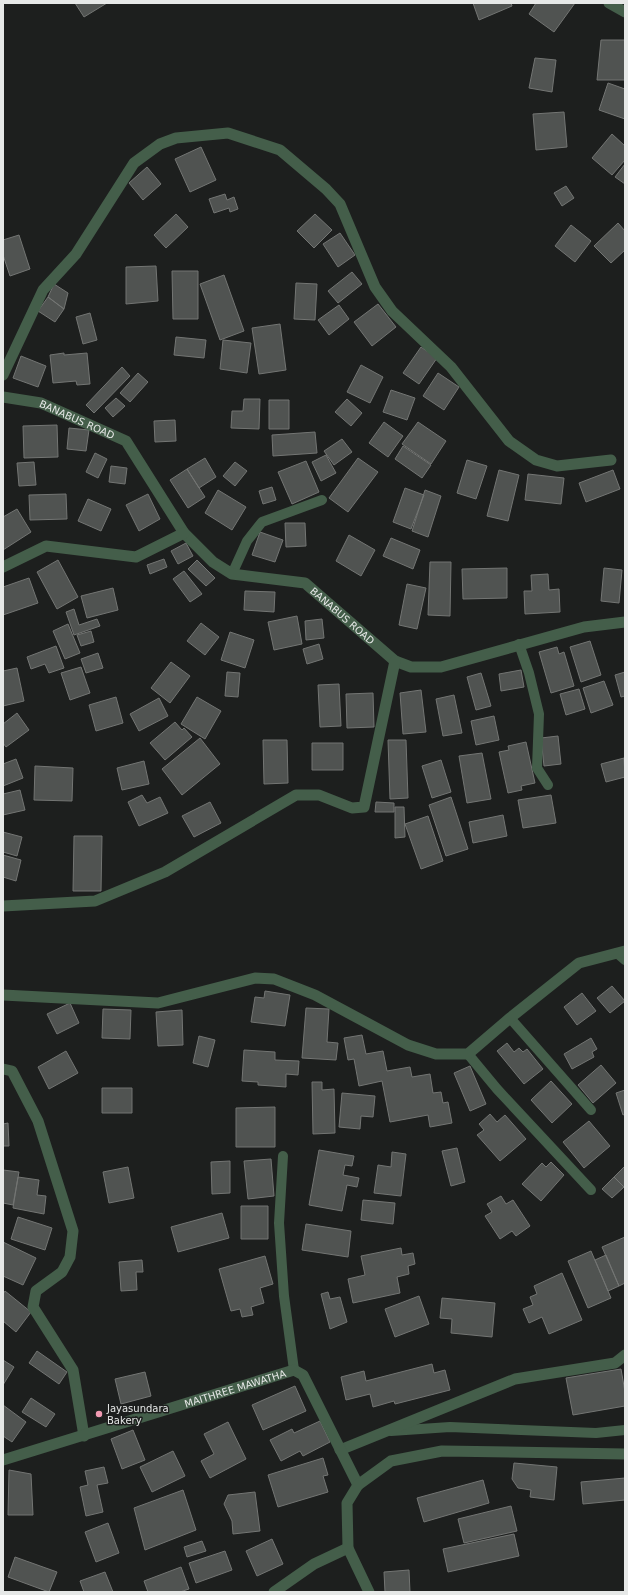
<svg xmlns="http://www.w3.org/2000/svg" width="628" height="1595" font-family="'DejaVu Sans',sans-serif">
  <rect width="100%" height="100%" fill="#1d1f1e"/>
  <path fill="#505351" stroke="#737573" d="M75,3H107L84,17Z
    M473,3H511L512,6L479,20Z
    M536,3H575L554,32L529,14Z
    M601,40H625V80H597Z
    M535,58L556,60L552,92L529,88Z
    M608,83L625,89V119L599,110Z
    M564,112L567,147L536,150L533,114Z
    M612,134L625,146V160L612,175L592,158Z
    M201,147L216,180L190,192L175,159Z
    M625,164V184L615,177Z
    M147,167L161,184L143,200L129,183Z
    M566,186L574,198L562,206L554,193Z
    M225,194L227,200L234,197L238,209L230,212L229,208L214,213L209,199Z
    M176,214L188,227L166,248L154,235Z
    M315,214L332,230L314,248L297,231Z
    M618,223L625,231V250L611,263L594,246Z
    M571,225L591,241L575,262L555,246Z
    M340,233L355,255L338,267L323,244Z
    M19,235L30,269L10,276L3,255V240Z
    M156,266L158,301L126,304V267Z
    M172,271H198V319H173Z
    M352,272L362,284L338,303L328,291Z
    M224,275L244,331L220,340L200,284Z
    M296,283L317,284L315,320L294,319Z
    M54,284L68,293L64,309L48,297Z
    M48,297L64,309L55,322L38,311Z
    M378,304L396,327L372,346L354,322Z
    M339,305L349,319L329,335L318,320Z
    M90,313L97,340L83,344L76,317Z
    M280,324L286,370L259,374L252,328Z
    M176,337L206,340L204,358L174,355Z
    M223,340L251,343L247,373L220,369Z
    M421,347L437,358L419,384L403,373Z
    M64,353V355L87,353L90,384L77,385L76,381L53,383L50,355Z
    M21,356L46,366L38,387L13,378Z
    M361,365L383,377L370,403L347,392Z
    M122,367L130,376L94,413L86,405Z
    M138,373L148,382L130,402L120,393Z
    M438,373L459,387L444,410L423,396Z
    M391,390L415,398L407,420L383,412Z
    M116,398L125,406L113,417L105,408Z
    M244,399H260L259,429L231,428L232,411H243Z
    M347,399L362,413L351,426L335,412Z
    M269,400H289V429H269Z
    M175,420L176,441L155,442L154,421Z
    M384,422L403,436L388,457L369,443Z
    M418,422L446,441L431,464L402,444Z
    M57,425L58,457L24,458L23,426Z
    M69,428L89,430L86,451L67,449Z
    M315,432L317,453L273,456L272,435Z
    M342,439L352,452L334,465L324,451Z
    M403,446L431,465L422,478L395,459Z
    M95,453L107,459L98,478L86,472Z
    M326,455L336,473L321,481L312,462Z
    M205,458L216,477L199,488L187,469Z
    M358,458L378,472L348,512L329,498Z
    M467,460L487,466L476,499L457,493Z
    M306,461L319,492L292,504L278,472Z
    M34,462L36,485L19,486L17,463Z
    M235,462L247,471L235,486L223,476Z
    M111,466L127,468L125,484L109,482Z
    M187,469L205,497L188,508L170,480Z
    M499,470L519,475L508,521L487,516Z
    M613,470L620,489L586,502L579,483Z
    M528,474L564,478L561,504L525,500Z
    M272,487L276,500L263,504L259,491Z
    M405,488L424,495L411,529L393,522Z
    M218,490L246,507L232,530L205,513Z
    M425,490L441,496L428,537L412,531Z
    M66,494L67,519L30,520L29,495Z
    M148,494L160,519L139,531L126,505Z
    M88,499L111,509L101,531L78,521Z
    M17,509L31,532L3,550V517Z
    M285,523H305L306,546L286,547Z
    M260,532L283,540L275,562L252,555Z
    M349,535L375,550L361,576L336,561Z
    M391,538L420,550L413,569L383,556Z
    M186,543L193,556L178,564L171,551Z
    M164,559L167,567L150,574L147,565Z
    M58,560L78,597L57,609L37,572Z
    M197,560L215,578L206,586L188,569Z
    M430,562H451L450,616L428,615Z
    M507,568V598L463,599L462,569Z
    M604,568L622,570L619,603L601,601Z
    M184,571L202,594L190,602L173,579Z
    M548,574L549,590L559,589L560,612L525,614L524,591H532L531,575Z
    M29,578L38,603L3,615V587Z
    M407,584L426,588L417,629L399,625Z
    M113,588L118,610L87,618L81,596Z
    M245,591L275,592L274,612L244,610Z
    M74,609L79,625L97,619L100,626L74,635L66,612Z
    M297,616L302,644L274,650L268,622Z
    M322,619L324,638L306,640L305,621Z
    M201,623L219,637L205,655L187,641Z
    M68,624L80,653L65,659L53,631Z
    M91,631L94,642L81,646L77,635Z
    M230,632L254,640L245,668L221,660Z
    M590,641L601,675L581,682L570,647Z
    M319,644L323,659L307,664L303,649Z
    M56,646L64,668L49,673L45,664L31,669L27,657Z
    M557,647L559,654L564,652L574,686L551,693L539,652Z
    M98,653L103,668L86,673L81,659Z
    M171,662L190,676L170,703L151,688Z
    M81,667L90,693L70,700L61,673Z
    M17,668L24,701L3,706V671Z
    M521,670L524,687L501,691L499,674Z
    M227,672L240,673L238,697L225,696Z
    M625,672V696L621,697L615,675Z
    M481,673L491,706L476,710L467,677Z
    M604,681L613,705L591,713L583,688Z
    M339,684L341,726L320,727L318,685Z
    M579,689L585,709L566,715L560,694Z
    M421,690L426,732L403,734L400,693Z
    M373,693L374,727L347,728L346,694Z
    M454,695L462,733L443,736L436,699Z
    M116,697L123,723L96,731L89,705Z
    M197,697L221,711L205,739L181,724Z
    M159,698L168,716L139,731L130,714Z
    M17,713L29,730L6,747L3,743V724Z
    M494,716L499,740L476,745L471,721Z
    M175,722L182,730L184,728L192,737L165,760L150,743Z
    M558,736L561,764L544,766L541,738Z
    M200,738L220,764L182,795L162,769Z
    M263,740H287L288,783L264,784Z
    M388,740H406L408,798L390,799Z
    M526,742L535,783L521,786L522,790L508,793L499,752L509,750L508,746Z
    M312,743H343V770H312Z
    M482,753L491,799L467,803L459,756Z
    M624,758L625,777L606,782L601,764Z
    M16,759L23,778L3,786V764Z
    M441,760L451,792L432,798L422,766Z
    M144,761L149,784L122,790L117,768Z
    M35,766L73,768L72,801L34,800Z
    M20,790L25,810L3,815V794Z
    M142,795L147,803L160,797L168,813L139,826L128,802Z
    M551,795L556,823L523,828L518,800Z
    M451,797L468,849L446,856L429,805Z
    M210,802L221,823L194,837L182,816Z
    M376,802L394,803V812H375Z
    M395,807H404L405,837L395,838Z
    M503,815L507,836L473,843L469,822Z
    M428,816L443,861L421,869L405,824Z
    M3,832L22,837L17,856L3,852Z
    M74,836H102L101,891H73Z
    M3,855L21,860L16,881L3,877Z
    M612,986L625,1001L610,1013L597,998Z
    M265,991L290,995L285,1026L251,1022L255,997L264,998Z
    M582,993L596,1011L577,1025L564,1007Z
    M70,1003L79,1023L57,1034L47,1014Z
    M306,1008L329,1009L327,1042L338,1043L336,1060L302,1058Z
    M103,1009L131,1010L130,1039L102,1038Z
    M182,1010L183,1045L158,1046L156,1012Z
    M362,1035L366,1054L383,1051L387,1071L410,1067L412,1077L430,1074L433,1093L441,1092L443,1103L448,1102L452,1123L430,1127L428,1115L390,1122L382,1081L359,1086L354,1059L348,1060L344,1038Z
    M199,1036L215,1040L208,1067L193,1063Z
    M591,1038L597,1049L592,1052L594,1057L572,1069L564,1054Z
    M507,1043L514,1052L519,1048L523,1052L527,1049L543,1069L524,1084L497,1051Z
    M244,1050L275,1052V1060L299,1061L298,1075L286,1074V1087L258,1085V1082L242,1081Z
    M66,1051L78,1073L49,1089L38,1067Z
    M601,1065L616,1083L593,1103L578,1085Z
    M470,1066L486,1104L470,1111L454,1073Z
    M551,1081L572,1104L552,1123L531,1100Z
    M312,1082H322V1090L334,1089L335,1133L313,1134Z
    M102,1088H132V1113H102Z
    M625,1090V1114L623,1115L616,1093Z
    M342,1093L375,1096L373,1117L361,1116L360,1129L339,1127Z
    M275,1107V1147H236V1108Z
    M490,1114L497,1122L505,1115L526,1139L500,1161L477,1135L484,1130L479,1124Z
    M589,1121L610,1146L584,1168L563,1142Z
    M8,1123L9,1146H3V1124Z
    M457,1148L465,1182L451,1186L442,1151Z
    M319,1150L354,1156L352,1166L345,1165L343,1175L359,1178L357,1187L347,1185L342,1211L309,1205Z
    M392,1152L406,1154L401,1196L374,1193L378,1165L391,1167Z
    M271,1159L274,1196L248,1199L244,1161Z
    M230,1161V1193L212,1194L211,1162Z
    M551,1162L564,1175L541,1201L522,1184L542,1163L546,1167Z
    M625,1166V1185L624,1187L614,1177Z
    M128,1167L134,1198L109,1203L103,1172Z
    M3,1170L19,1172L13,1205L3,1203Z
    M18,1177L39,1180L37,1195L46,1196L44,1214L13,1208Z
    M614,1177L624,1187L612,1198L602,1189Z
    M501,1196L506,1204L513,1200L530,1226L516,1236L512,1231L500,1239L485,1216L492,1212L487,1204Z
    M363,1200L395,1203L393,1224L361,1220Z
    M241,1206H268V1239H241Z
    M222,1213L229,1238L178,1252L171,1227Z
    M18,1217L52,1228L45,1250L11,1239Z
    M306,1224L351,1231L348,1257L302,1250Z
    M625,1237V1283L619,1286L602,1247Z
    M3,1242L36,1258L23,1285L3,1276Z
    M401,1248L402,1255L413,1253L415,1264L408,1266L409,1274L397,1277L400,1293L353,1303L348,1279L365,1275L361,1256Z
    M591,1251L611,1298L588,1308L568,1261Z
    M606,1255L619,1286L608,1291L595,1260Z
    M265,1256L273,1284L260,1288L264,1303L251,1307L253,1315L242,1317L240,1309L231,1311L219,1269Z
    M142,1260L143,1272H136L137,1290L121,1291L119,1262Z
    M562,1273L582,1320L549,1334L542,1317L529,1323L523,1309L533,1305L530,1297L537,1294L534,1286Z
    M5,1291L31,1312L16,1332L3,1321V1294Z
    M328,1292L330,1299L340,1297L347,1322L330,1329L321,1294Z
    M419,1296L429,1324L395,1337L385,1309Z
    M442,1298L495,1303L492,1337L451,1333L452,1319L440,1318Z
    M37,1351L67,1372L59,1384L29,1363Z
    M3,1360L14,1367L3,1385Z
    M432,1364L434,1373L445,1370L450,1390L395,1404L394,1401L373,1407L370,1394L346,1400L341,1377L364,1371L366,1381Z
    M621,1369L625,1392V1406L573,1415L566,1378Z
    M145,1372L151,1396L121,1404L115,1379Z
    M295,1386L306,1411L263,1430L252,1405Z
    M31,1398L55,1414L46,1427L22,1412Z
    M3,1405L26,1422L12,1442L3,1436Z
    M320,1421L330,1442L303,1456L300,1451L281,1461L270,1440L292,1429L294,1433Z
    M228,1422L246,1459L210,1478L201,1461L214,1454L204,1434Z
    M133,1430L145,1460L122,1469L111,1439Z
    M173,1451L185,1476L152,1492L140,1467Z
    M323,1458L328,1475L323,1476L328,1492L278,1507L268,1475Z
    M514,1463L557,1467L554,1500L530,1497L531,1490L518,1488L512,1479Z
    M104,1467L108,1483L97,1485L103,1512L86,1516L80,1487L88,1485L85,1471Z
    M9,1470L31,1474L33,1515H8Z
    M625,1478V1500L583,1504L581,1482Z
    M483,1480L489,1503L424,1522L417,1498Z
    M183,1490L196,1530L145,1550L134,1508Z
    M255,1492L260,1531L233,1534L232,1521L224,1504L228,1495Z
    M511,1506L517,1531L464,1543L458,1519Z
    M108,1523L119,1553L96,1562L85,1532Z
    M514,1534L519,1556L448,1572L443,1549Z
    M272,1539L283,1564L257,1576L246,1551Z
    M202,1541L206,1551L187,1557L184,1547Z
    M225,1551L232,1570L196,1583L189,1563Z
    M15,1557L57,1572L49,1592L8,1577Z
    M181,1567L189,1589L180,1592H148L144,1581Z
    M409,1570L410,1592H385L384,1572Z
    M105,1572L113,1592H84L80,1581Z"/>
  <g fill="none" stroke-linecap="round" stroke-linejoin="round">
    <path stroke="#445e4a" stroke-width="10" d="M232,574L247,541L262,522L322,500
      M519,644L529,673L539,714L537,768L548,785
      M617,953L625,960
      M510,1018L591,1110
      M468,1054L497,1089L591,1190
      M283,1156L279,1223L284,1296L294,1370
      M391,1431L450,1427L596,1433L625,1430"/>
    <g stroke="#445e4a" stroke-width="11">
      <path d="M3,375L43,290L76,254L134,163L160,144L176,138L228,133L280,150L326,189L340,204L375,287L392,311L451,367L509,441L536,460L557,466L611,460"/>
      <path id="s1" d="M3,397L41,403L126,441L184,533L213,562L232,574L305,583L395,661L411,667H441L584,627L625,622"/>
      <path d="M3,567L46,546L136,557L184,533"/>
      <path d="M3,906L95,901L165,872L296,795H319L352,808L364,807L395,661"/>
      <path d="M3,995L158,1003L255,978L274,979L315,995L408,1045L436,1054H468L510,1018L579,963L625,951"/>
      <path d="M3,1069L12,1071L38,1121L73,1231L70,1257L62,1272L36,1291L33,1307L73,1370L84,1436"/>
      <path d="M340,1450L515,1379L615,1363L625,1355"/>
      <path id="s2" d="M3,1460L294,1370L303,1375L358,1485"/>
      <path d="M274,1592L314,1564L348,1548"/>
      <path d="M369,1592L348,1548L347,1503L358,1485L391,1461L442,1451L625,1454"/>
    </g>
    <path stroke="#445e4a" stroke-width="11" d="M609,3L625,12"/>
  </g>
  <circle fill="#f19ab2" stroke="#1d1f1e" stroke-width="1.5" cx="99" cy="1414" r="4"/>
  <g text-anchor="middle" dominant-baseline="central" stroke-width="3" stroke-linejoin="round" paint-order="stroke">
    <g font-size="10" fill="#e6e8e7" stroke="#1d1f1e">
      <text stroke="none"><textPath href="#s1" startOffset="78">BANABUS ROAD</textPath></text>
      <text stroke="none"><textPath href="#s1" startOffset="427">BANABUS ROAD</textPath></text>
      <text stroke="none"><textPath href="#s2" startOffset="243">MAITHREE MAWATHA</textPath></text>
    </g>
    <g font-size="10" fill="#e6e8e7" stroke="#1d1f1e" text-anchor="start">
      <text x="107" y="1408">Jayasundara<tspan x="107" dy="12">Bakery</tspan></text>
    </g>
  </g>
  <rect width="628" height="1595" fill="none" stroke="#e6e8e7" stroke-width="8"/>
</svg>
